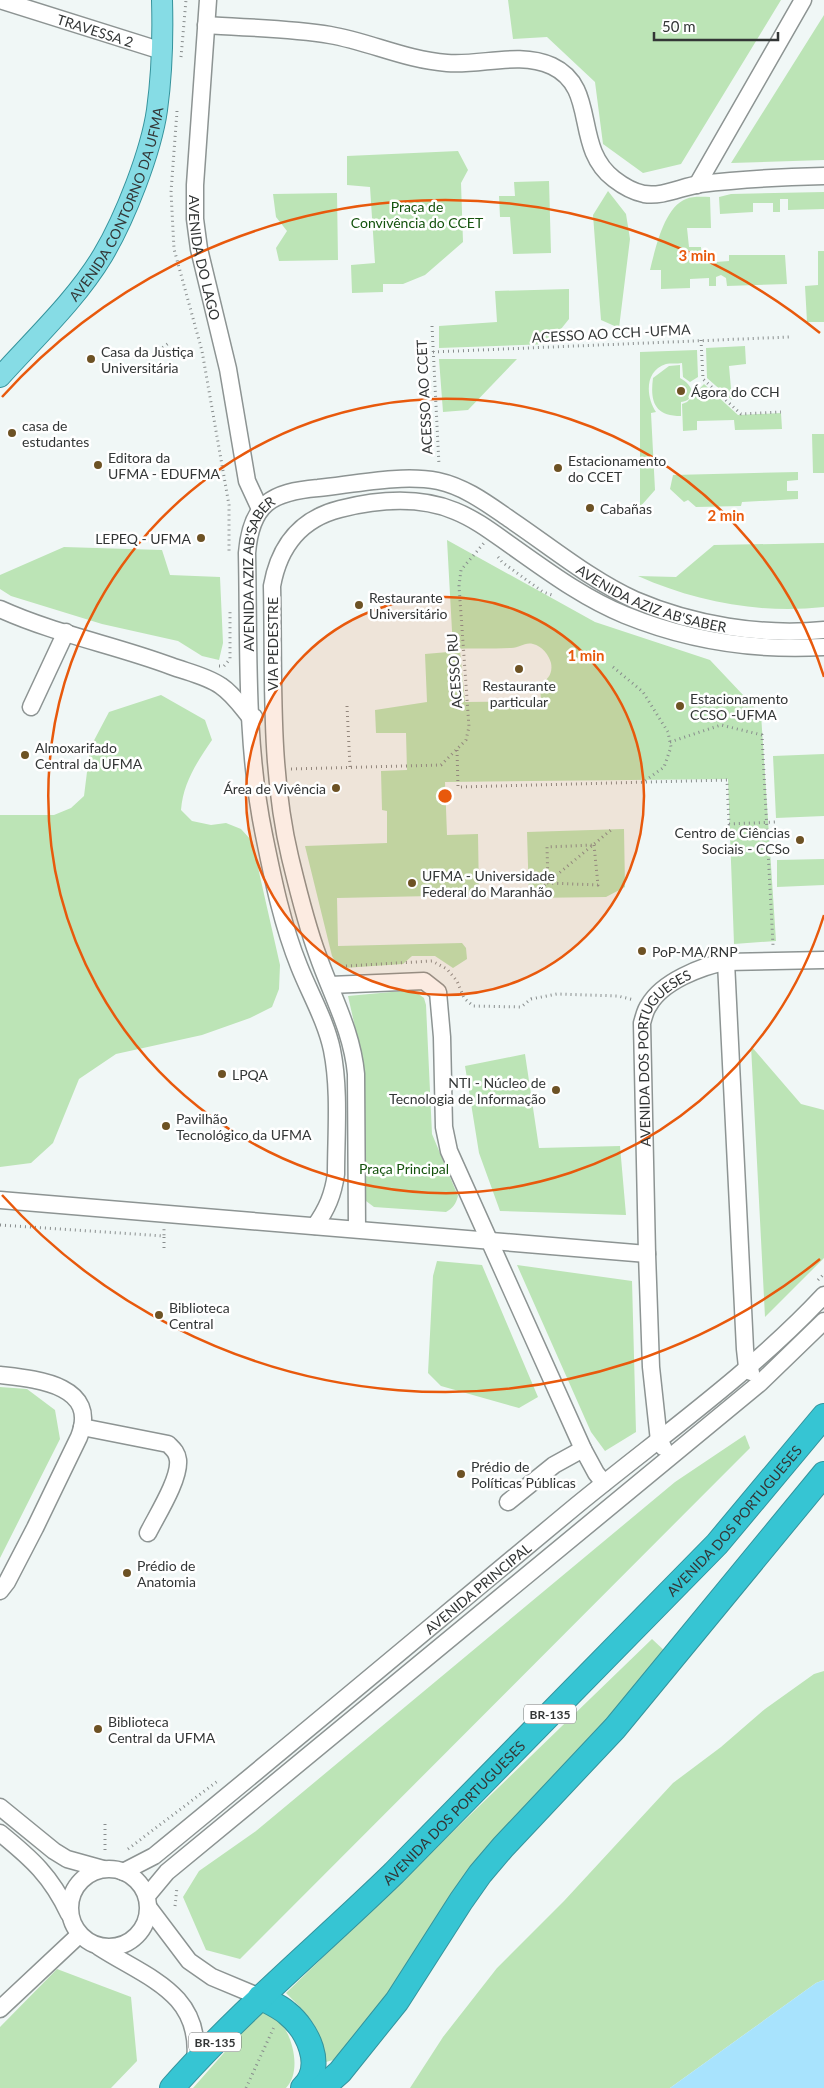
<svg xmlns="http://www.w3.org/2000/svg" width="824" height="2088" font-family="Lato,sans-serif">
  <rect width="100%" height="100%" fill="#f0f7f6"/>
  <path fill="#bce4b6" d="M508,0H781L681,164L643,173L603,144L595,82L547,37L513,39Z
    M824,15V160L731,163Z
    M458,151L468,170L461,183L463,242L425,275L403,284H383V292L352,293L351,265L375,263L370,187L347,185V156Z
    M549,181L551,253L513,254L510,217H500L499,196H515L514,182Z
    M608,191L626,214L630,239L619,328L601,320L593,215Z
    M824,192V209L788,210V199H780V212H773V203H753V212L720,214L719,197L731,194Z
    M337,193L338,260L279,261L276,248L287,231L276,217L273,194Z
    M710,197L711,228H687L689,247H701L702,263L729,261V255H785L787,284L727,286L726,278L721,275L716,277V286H709V278L690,279V288L661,289V270H650C655,250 664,207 686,199C693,196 703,197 710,197Z
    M818,251H824V322H807L805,286L818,285Z
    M569,289V319L549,344L439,348V326L497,322L495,291Z
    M745,346L746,364L729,366L732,400L707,378L706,348Z
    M697,350L698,377L690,382L683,377L682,363C677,364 670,363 666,364C644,371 646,397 656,412L651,413L655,490L640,507V352Z
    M439,359H517L468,410L443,412Z
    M680,365V378C692,384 699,399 681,402V416C654,416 650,401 653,378L669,366Z
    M704,384L738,415L781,413L782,429L735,430L734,420L697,421V430L683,431L682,404L687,402Z
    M812,434H824V473H813Z
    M798,472V480L787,481V491H798V499L742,502L741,506L696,507L688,500L684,502L670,489L673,475Z
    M447,540L595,622L710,660L761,714L776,941L734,944L728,779L445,782L447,835L478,834L479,895L337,898L338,946L462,943L466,948L467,959L453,968L435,956H412L403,964L344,968L336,963L332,956L305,846L387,843V811L382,810L381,771L407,770L406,733H376L375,710L427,702L425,654L460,651L465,702L541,701L540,685C548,679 553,674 551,663C549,655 542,646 533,644C524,642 520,648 511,648C492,649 472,648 453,649Z
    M824,543V607C760,614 696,602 638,576L676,577L714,545Z
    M64,547L162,550L170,575L220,577L223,643L219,660L202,656L178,641L102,624L11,596L0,589V575Z
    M161,695L205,720L212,740C197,762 183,783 181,810L192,821L211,825L226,823L241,829L252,841L280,965L279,989L272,1007L250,1018L202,1035L116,1054L79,1079L53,1143L31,1163L0,1167V815H54L71,808L84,796L90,748L109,712Z
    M824,754V816L776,818L773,756Z
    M624,829L625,887L606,897L529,898L527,832Z
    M824,859V885L777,887V860Z
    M413,990L424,998L426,1005L432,1134L458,1196C456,1204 453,1208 446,1212L374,1207L366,1201L362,1058L348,996Z
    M751,1046L801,1104L824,1110V1258L765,1317Z
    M525,1054L539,1148L620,1146L626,1215L500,1211L479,1153L465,1066Z
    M437,1261L482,1265L538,1397L519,1408L441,1386L428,1373L433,1276Z
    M517,1265L632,1281L636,1432L605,1451L591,1432Z
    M0,1387L27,1389L55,1410L60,1439L0,1558Z
    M745,1435L750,1448L240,1959L206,1950L183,1897L199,1871L256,1831L675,1482Z
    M652,1639L668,1654L578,1749L504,1831L373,2020L333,2060L326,2062C320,2026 311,2018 286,1993Z
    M824,1671V1980L816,1983L670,2088H410L443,2037L497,1968L564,1901L673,1783L721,1747L765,1709L814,1674Z
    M57,1969L131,1997L137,2061L111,2088H0V2027Z
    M260,2012C264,2013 271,2014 275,2017C292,2030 303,2071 286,2088H193Z"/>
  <path fill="#a8e3fd" d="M824,1980V2088H670L816,1983Z"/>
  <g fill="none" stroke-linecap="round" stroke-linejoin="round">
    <defs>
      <g id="minor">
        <path id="s1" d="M0,0L162,51"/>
        <path id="s2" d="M208,0L195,185V219L199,249L228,369L247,481L260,509"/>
        <path d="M206,25C247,28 289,28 330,35C370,42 406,60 447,63C481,66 519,51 552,66C599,88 572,147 614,179C623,186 634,192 644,194C663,197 681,187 700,184C741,179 783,177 824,176"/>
        <path d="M697,185L803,0"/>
        <path d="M0,609C55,634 115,645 171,666C187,672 207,676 221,686C233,694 241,706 250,717H254"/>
        <path d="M31,707L66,632"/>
        <path d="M726,962L745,1349L747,1367L751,1372"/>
        <path d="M330,985L424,981L438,992L442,1037L444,1127L449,1151L583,1449L596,1473L604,1483"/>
        <path d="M0,1200L647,1254"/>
        <path id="s3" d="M315,1226C327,1209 333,1195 336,1174C336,1134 340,1090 332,1050C326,1021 310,994 299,966C282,924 273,879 264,835C245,743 249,647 247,553C251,504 271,492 318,488C355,484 402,474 438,481C466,487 489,505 511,520C551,547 591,580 635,600C693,625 761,636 824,630"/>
        <path d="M357,1229L356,1074C352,1031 332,996 318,956C306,924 298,890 290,857C269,769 274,676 272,586C279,547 300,519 340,509C376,500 419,496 455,511C475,519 492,532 509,544C546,570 583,598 625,615C689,641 755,651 824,647"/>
        <path d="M0,1375C34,1379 100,1384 79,1437L35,1528L7,1582L0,1591"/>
        <path d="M82,1427L168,1444C173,1449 177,1452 178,1460C180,1479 157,1515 148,1533"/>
        <path id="s4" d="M663,1447L659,1441L651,1367L647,1254L642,1023C644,1017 645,1010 649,1005C662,982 701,966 726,962L824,960"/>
        <path d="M508,1502L554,1465L583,1449"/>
        <path d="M0,1807L54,1851L67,1859L103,1869"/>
        <path d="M0,1833C32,1859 51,1876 69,1914"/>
        <circle cx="109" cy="1908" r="39"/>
        <path id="s5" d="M123,1872L154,1856C296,1740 436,1622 577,1505C660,1437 750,1374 824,1295"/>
        <path d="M147,1896L167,1872L760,1383L824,1321"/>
        <path d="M149,1908L189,1961L212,1977L260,1997"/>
        <path d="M99,1947C147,1978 203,1993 195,2062"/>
        <path d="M0,2009L79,1935"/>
      </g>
      <g id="major">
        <path id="s6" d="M0,377C35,338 76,300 103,255C125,218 151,152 157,110C162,74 163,36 162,0"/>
      </g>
      <g id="highway">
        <path d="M260,1997C269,2002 279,2006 287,2013C307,2029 326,2066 303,2088"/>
        <path id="s7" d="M172,2088C240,2011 320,1945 394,1873L717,1544L824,1416"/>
        <path d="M322,2088L340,2072L397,2001L461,1901L480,1874L503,1847L615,1728L824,1474"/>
      </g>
    </defs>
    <use href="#minor" stroke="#8d9493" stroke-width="19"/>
    <use href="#major" stroke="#35939c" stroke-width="22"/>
    <use href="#highway" stroke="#35939c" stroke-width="26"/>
    <path stroke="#888d8d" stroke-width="3" stroke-dasharray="1 4" stroke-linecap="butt" d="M181,57L186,0
      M177,111L171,192L174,249L202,351L229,505V551
      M432,326L439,465
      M701,340L703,379L741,414L781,412
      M141,350L148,359L170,342
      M433,352L789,337
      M498,557L502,562L543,592L552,595
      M219,666H224L230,659V609
      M613,667L643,692L668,732L671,747L664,767L642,783
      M347,706L350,767
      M670,742L721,725L762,735L773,945
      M457,750L458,787L727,780L729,824L776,822
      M291,769L441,765L466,740L469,727L459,586L461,570L484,543
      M594,845L598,885L548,883L547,847Z
      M529,898L611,830
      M346,966L432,961L447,969L457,981L464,998L473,1006L521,1007L531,999L557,994L618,996L634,1000
      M0,1225L164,1236V1229
      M164,1248V1236
      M818,1280L824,1274
      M105,1824V1853
      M128,1849L219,1780
      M175,1906L177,1887
      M246,2088L274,2027"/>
    <use href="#minor" stroke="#fff" stroke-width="16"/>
    <use href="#major" stroke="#86dce5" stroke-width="20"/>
    <use href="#highway" stroke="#36c5d3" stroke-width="24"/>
  </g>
  <circle cx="445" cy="796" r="199" fill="#e8590c" fill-opacity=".12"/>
  <g fill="none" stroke="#e8590c" stroke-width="2.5">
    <circle cx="445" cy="796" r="199"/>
    <path d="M824 915A397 397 0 1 1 824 677"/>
    <path d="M820 1259A596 596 0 0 1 2 1195M2 397A596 596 0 0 1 820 333"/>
  </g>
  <g fill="#6d5224" stroke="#fff" stroke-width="2">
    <circle cx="91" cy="359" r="5"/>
    <circle cx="681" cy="391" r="5"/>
    <circle cx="12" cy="433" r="5"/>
    <circle cx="98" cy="465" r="5"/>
    <circle cx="558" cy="468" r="5"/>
    <circle cx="590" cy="508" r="5"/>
    <circle cx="201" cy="538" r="5"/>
    <circle cx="359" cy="605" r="5"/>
    <circle cx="519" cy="669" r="5"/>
    <circle cx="680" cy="706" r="5"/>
    <circle cx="25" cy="755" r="5"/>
    <circle cx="336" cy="788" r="5"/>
    <circle cx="800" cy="840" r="5"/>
    <circle cx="412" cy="883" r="5"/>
    <circle cx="642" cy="951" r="5"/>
    <circle cx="222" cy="1074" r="5"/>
    <circle cx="556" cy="1090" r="5"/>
    <circle cx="166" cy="1126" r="5"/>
    <circle cx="159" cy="1315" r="5"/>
    <circle cx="461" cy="1474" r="5"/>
    <circle cx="127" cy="1573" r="5"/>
    <circle cx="98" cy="1729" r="5"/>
  </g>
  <g text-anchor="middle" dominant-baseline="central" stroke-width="5" stroke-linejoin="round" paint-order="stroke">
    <g fill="#fff" stroke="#707272" stroke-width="1">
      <rect x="524" y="1704.5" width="52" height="19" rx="4"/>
      <rect x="189" y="2032.5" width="52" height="19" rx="4"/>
    </g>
    <g font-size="12" font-weight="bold" fill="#333636">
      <text x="550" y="1714">BR-135</text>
      <text x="215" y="2042">BR-135</text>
    </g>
    <g font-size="14" fill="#333636" stroke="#fff">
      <text stroke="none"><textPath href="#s1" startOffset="100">TRAVESSA 2</textPath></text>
      <text stroke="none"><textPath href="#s6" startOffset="212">AVENIDA CONTORNO DA UFMA</textPath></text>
      <text stroke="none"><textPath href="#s2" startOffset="259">AVENIDA DO LAGO</textPath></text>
      <text transform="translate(611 333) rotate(-3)">ACESSO AO CCH -UFMA</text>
      <text transform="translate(424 397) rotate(-93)">ACESSO AO CCET</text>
      <text stroke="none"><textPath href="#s3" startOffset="672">AVENIDA AZIZ AB'SABER</textPath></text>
      <text stroke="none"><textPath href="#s3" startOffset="1166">AVENIDA AZIZ AB'SABER</textPath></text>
      <text transform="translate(272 644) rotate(-90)">VIA PEDESTRE</text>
      <text transform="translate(454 671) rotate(-94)">ACESSO RU</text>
      <text stroke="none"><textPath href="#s4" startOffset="400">AVENIDA DOS PORTUGUESES</textPath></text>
      <text stroke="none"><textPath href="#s7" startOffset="799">AVENIDA DOS PORTUGUESES</textPath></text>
      <text stroke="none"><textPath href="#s5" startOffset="455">AVENIDA PRINCIPAL</textPath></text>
      <text stroke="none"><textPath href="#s7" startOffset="394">AVENIDA DOS PORTUGUESES</textPath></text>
    </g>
    <g font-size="14" fill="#14530d" stroke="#fff">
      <text x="417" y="206">Praça de<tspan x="417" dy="16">Convivência do CCET</tspan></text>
      <text x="404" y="1168">Praça Principal</text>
    </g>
    <g font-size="14" fill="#333636" stroke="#fff" text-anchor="start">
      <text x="101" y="351">Casa da Justiça<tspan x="101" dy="16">Universitária</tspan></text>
      <text x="691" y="391">Ágora do CCH</text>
      <text x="22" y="425">casa de<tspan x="22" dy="16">estudantes</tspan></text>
      <text x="108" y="457">Editora da<tspan x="108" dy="16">UFMA - EDUFMA</tspan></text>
      <text x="568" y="460">Estacionamento<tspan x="568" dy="16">do CCET</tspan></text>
      <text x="600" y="508">Cabañas</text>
      <text x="191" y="538" text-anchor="end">LEPEQ - UFMA</text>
      <text x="369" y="597">Restaurante<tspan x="369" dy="16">Universitário</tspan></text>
      <text x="519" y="685" text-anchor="middle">Restaurante<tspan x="519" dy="16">particular</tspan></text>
      <text x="690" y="698">Estacionamento<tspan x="690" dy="16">CCSO -UFMA</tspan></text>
      <text x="35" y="747">Almoxarifado<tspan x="35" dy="16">Central da UFMA</tspan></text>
      <text x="326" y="788" text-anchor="end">Área de Vivência</text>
      <text x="790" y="832" text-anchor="end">Centro de Ciências<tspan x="790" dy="16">Sociais - CCSo</tspan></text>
      <text x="422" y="875">UFMA - Universidade<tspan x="422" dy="16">Federal do Maranhão</tspan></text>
      <text x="652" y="951">PoP-MA/RNP</text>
      <text x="232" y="1074">LPQA</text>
      <text x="546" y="1082" text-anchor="end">NTI - Núcleo de<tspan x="546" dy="16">Tecnologia de Informação</tspan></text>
      <text x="176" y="1118">Pavilhão<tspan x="176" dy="16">Tecnológico da UFMA</tspan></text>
      <text x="169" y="1307">Biblioteca<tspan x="169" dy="16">Central</tspan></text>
      <text x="471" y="1466">Prédio de<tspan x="471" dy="16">Políticas Públicas</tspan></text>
      <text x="137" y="1565">Prédio de<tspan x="137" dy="16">Anatomia</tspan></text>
      <text x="108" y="1721">Biblioteca<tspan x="108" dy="16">Central da UFMA</tspan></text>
    </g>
  </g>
  <circle cx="445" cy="796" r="8" fill="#e8590c" stroke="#fff" stroke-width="2.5"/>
  <g font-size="15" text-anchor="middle" font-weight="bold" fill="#e8590c" stroke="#fff" stroke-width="5" stroke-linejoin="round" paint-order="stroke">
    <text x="697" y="261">3 min</text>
    <text x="726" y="521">2 min</text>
    <text x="586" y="661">1 min</text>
  </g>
  <path d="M654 32v8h124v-8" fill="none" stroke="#333636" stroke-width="2.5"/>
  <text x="662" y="32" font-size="15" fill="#333636" stroke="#ffffff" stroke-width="4" paint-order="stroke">50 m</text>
</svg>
